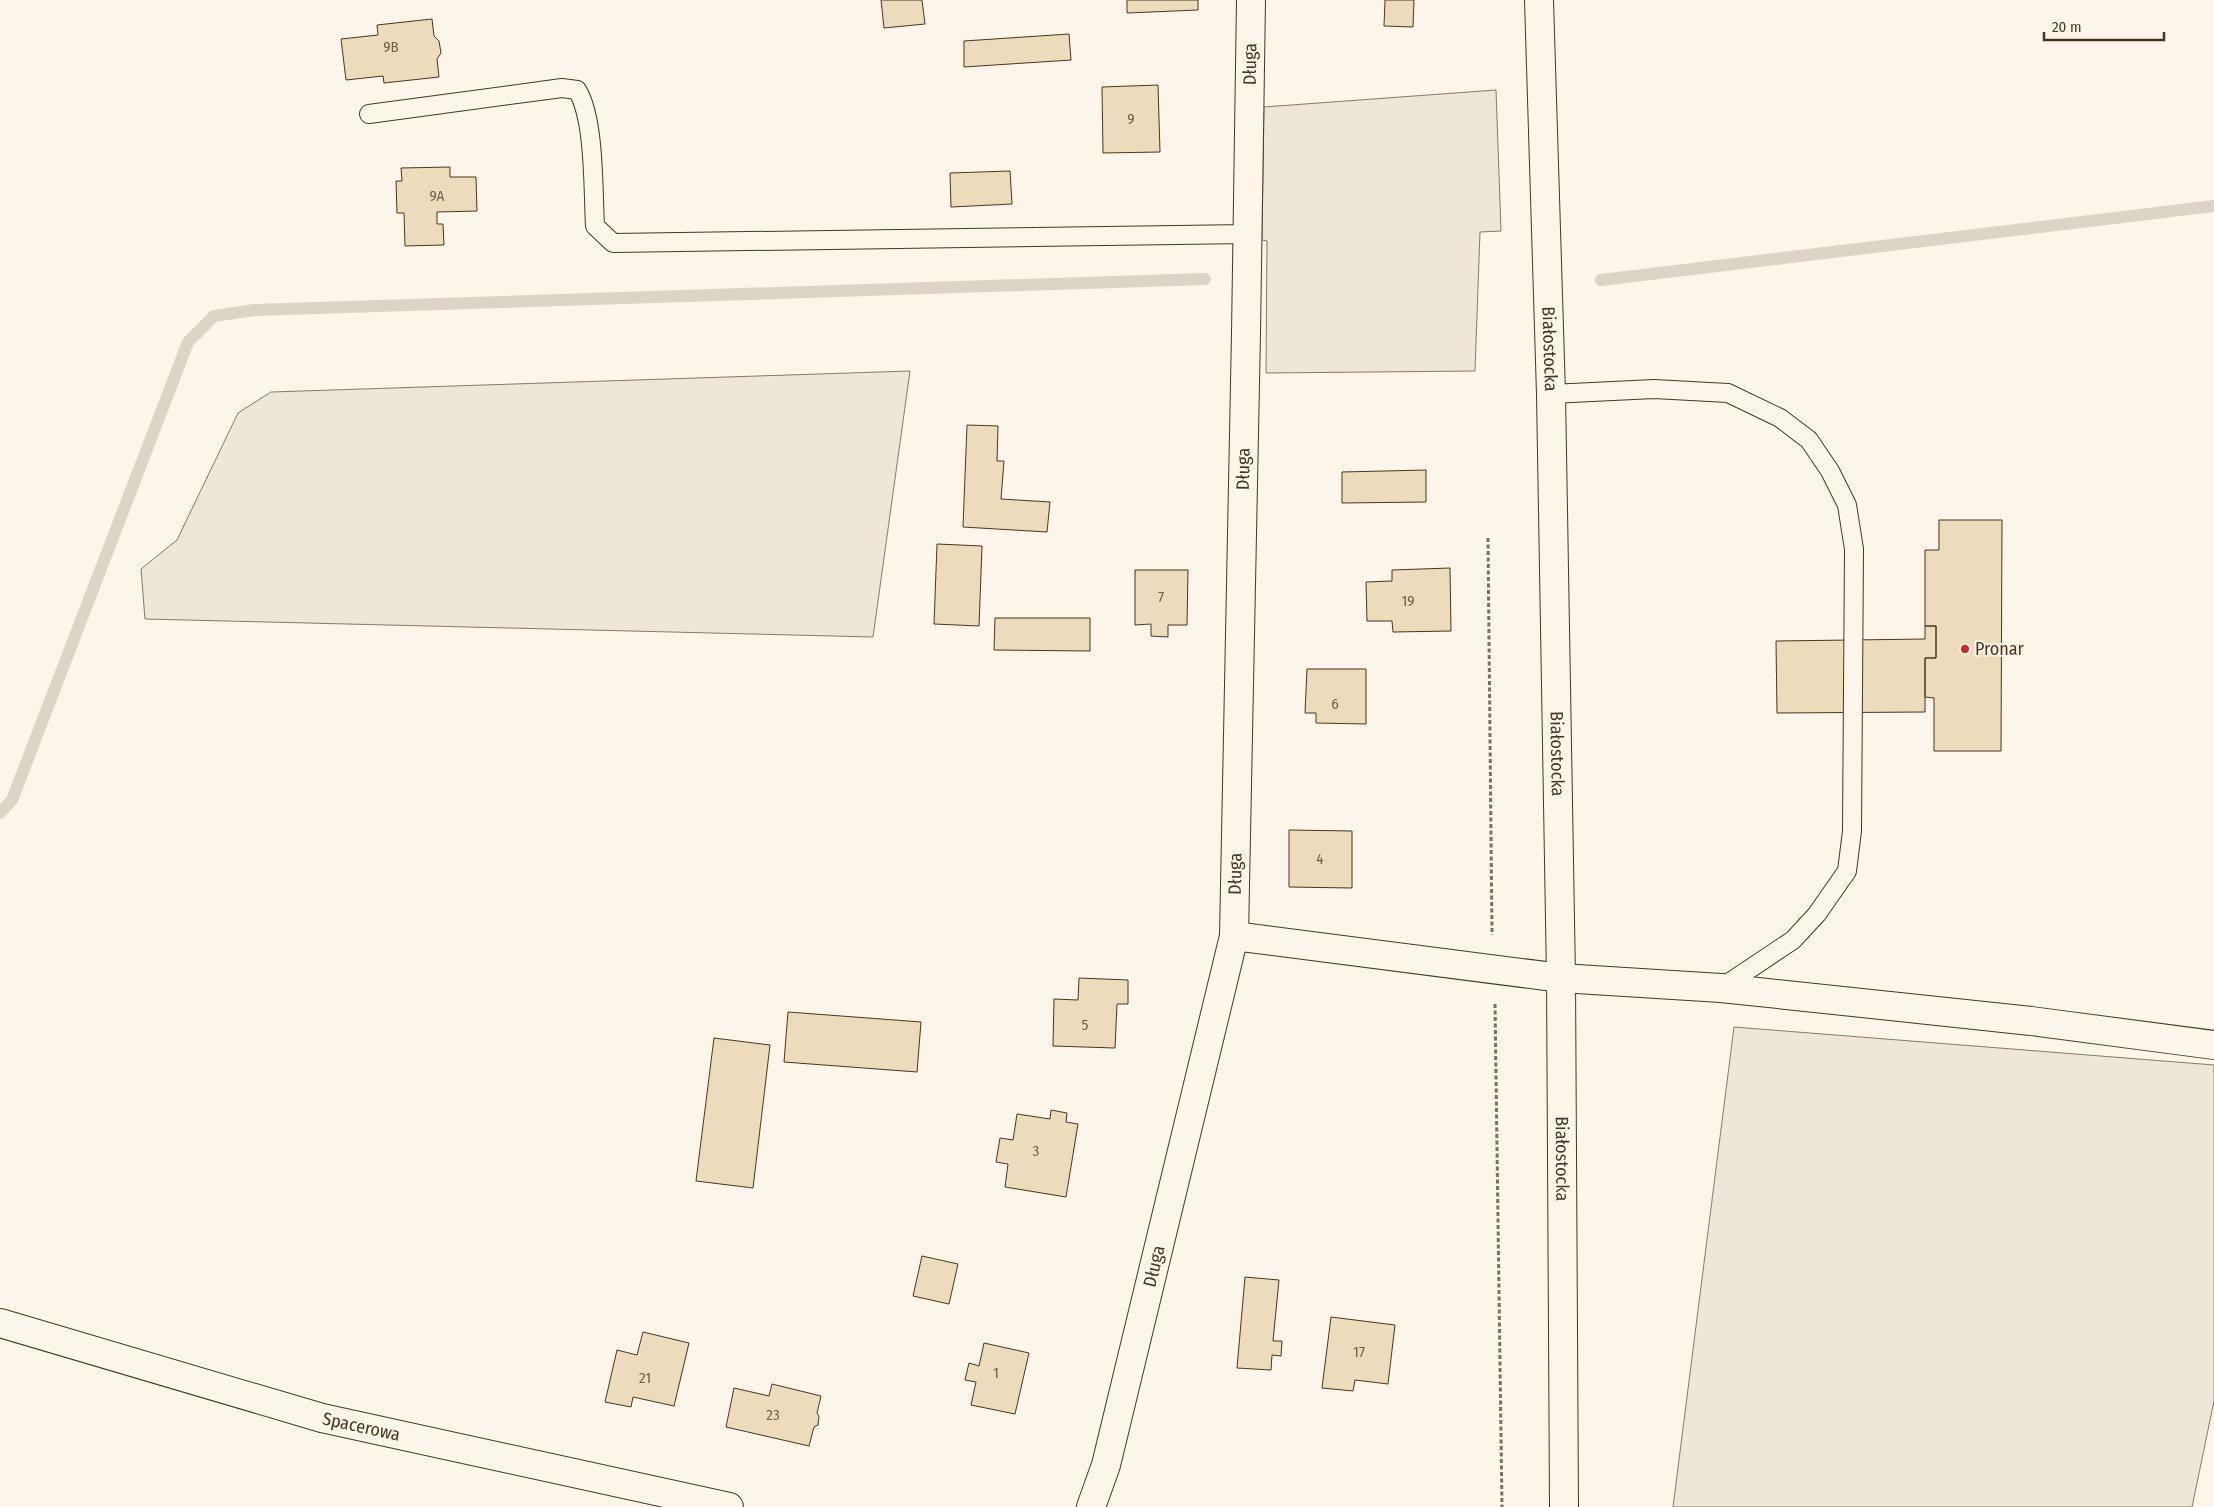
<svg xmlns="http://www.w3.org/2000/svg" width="2214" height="1507" font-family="'Fira Sans Condensed',sans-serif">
  <rect width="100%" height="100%" fill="#fbf6e9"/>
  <path fill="#ede6d9" stroke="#887966" d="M1496,90L1501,231L1480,232L1475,371L1266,373L1267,241L1262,240L1264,107Z
    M910,371L873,637L145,619L141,569L177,540L238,413L271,392Z
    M1734,1027L2214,1065V1401L2192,1507H1673Z"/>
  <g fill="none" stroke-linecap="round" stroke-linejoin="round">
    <path stroke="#dcd4c6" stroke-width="12" d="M1601,280L2214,206
      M0,813L12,800L188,342L214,316L254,310L1205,279"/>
  </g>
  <path fill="#ecdcbc" stroke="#4a3520" d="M881,0H922L925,24L884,28Z
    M1127,0H1198V10L1127,13Z
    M1385,0H1414L1413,27L1384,26Z
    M432,19L434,36L439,41L441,53L437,59L439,77L384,83L383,76L346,80L341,39L378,35L377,25Z
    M1069,34L1071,60L964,67V41Z
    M1158,85L1160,152L1103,153L1102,87Z
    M450,167V177H476L477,211L437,212V224H443L444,245L405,246L404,213H397L396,181H402L401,168Z
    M1010,171L1012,204L951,207L950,173Z
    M967,425L998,426L997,461H1004L1001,499L1050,502L1047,532L963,527Z
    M1426,470V502L1342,503V472Z
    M1939,520H2002L2001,751H1934V698L1925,697V658H1936V626H1925V550H1939Z
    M937,544L982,546L979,626L934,624Z
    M1450,568L1451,631L1393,632L1392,621H1367L1366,582L1392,581V570Z
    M1135,570H1188L1187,625H1168V637L1151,636V624L1135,625Z
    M995,618H1090V651L994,650Z
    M1925,626H1936V658H1925V712L1777,713L1776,641L1925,639Z
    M1307,669H1366V724L1316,723V713H1305Z
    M1289,830L1352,831V888L1289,887Z
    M1079,978L1128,980V1004H1117L1115,1048L1053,1046L1054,999L1078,1000Z
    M788,1012L921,1022L917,1072L784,1062Z
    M714,1038L770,1045L753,1188L696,1181Z
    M1051,1110L1067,1113L1066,1122L1078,1124L1066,1197L1005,1187L1008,1164L996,1162L1000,1138L1013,1140L1017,1114L1050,1119Z
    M922,1256L958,1264L949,1304L913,1296Z
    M1245,1277L1279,1280L1273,1341H1282L1281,1356L1272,1355L1271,1370L1237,1368Z
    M1331,1317L1395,1325L1388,1384L1355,1380L1353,1391L1322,1388Z
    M643,1332L689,1343L674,1406L633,1397L631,1407L605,1402L617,1350L637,1355Z
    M984,1343L1029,1353L1015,1414L971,1405L976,1382L965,1380L969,1363L979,1366Z
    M772,1384L821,1396L817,1413L819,1416L818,1425L814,1427L809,1446L726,1427L734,1388L769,1396Z"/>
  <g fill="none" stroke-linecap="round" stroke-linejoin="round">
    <defs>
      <path id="lane" d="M369,114L562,88L577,90C595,118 593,191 595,226L613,243L1248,234
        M1551,394L1654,389L1728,393L1780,418L1809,440L1830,471L1847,505L1854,549L1852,831L1847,871L1817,914L1793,940L1721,988"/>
      <g id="street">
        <path d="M1234,936L1561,978L1721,988L2031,1021L2214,1045"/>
        <path id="s1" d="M0,1323L322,1418L729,1507"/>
        <path id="s2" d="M1091,1507L1106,1465L1234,936L1246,333L1251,0"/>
      </g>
      <g id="primary">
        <path id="s3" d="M1539,0L1551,394L1561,978L1564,1507"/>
      </g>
    </defs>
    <use href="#lane" stroke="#4a3520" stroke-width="20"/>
    <use href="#street" stroke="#4a3520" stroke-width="30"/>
    <use href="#primary" stroke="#4a3520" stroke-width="30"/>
    <path stroke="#7f6f5c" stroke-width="3" stroke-dasharray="4 2.5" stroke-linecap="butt" d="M1488,538L1492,935
      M1495,1004L1502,1507"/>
    <use href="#lane" stroke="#fbf6e9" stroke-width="18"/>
    <use href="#street" stroke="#fbf6e9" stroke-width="28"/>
    <use href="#primary" stroke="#fbf6e9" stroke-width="28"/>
  </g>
  <circle fill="#c62828" stroke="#fbf6e9" stroke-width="2" cx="1965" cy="649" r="5"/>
  <g text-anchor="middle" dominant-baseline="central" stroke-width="4" stroke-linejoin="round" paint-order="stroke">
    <g font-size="15" fill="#725f47">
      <text x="391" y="47">9B</text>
      <text x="1131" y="119">9</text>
      <text x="437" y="196">9A</text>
      <text x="1161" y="597">7</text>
      <text x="1408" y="601">19</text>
      <text x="1335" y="704">6</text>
      <text x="1320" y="859">4</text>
      <text x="1085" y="1025">5</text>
      <text x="1036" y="1151">3</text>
      <text x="1359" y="1352">17</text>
      <text x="996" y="1373">1</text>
      <text x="645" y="1378">21</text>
      <text x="773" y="1415">23</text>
    </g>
    <g font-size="18" fill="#4a3520" stroke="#fbf6e9">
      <text stroke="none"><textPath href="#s2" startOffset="1461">Długa</textPath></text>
      <text stroke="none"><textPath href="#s3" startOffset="349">Białostocka</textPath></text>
      <text stroke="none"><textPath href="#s2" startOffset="1056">Długa</textPath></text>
      <text stroke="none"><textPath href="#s3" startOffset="754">Białostocka</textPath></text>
      <text stroke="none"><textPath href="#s2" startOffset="651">Długa</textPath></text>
      <text stroke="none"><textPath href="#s3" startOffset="1159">Białostocka</textPath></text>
      <text stroke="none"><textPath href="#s2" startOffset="249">Długa</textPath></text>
      <text stroke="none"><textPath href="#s1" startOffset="376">Spacerowa</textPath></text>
    </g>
    <g font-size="18" fill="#4a3520" stroke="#fbf6e9" text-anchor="start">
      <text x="1975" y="649">Pronar</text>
    </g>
  </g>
  <path d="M2044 32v8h120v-8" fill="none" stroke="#4a3520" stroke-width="2.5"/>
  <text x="2052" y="32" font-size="15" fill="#4a3520" stroke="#fbf6e9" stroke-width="4" paint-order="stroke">20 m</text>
</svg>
